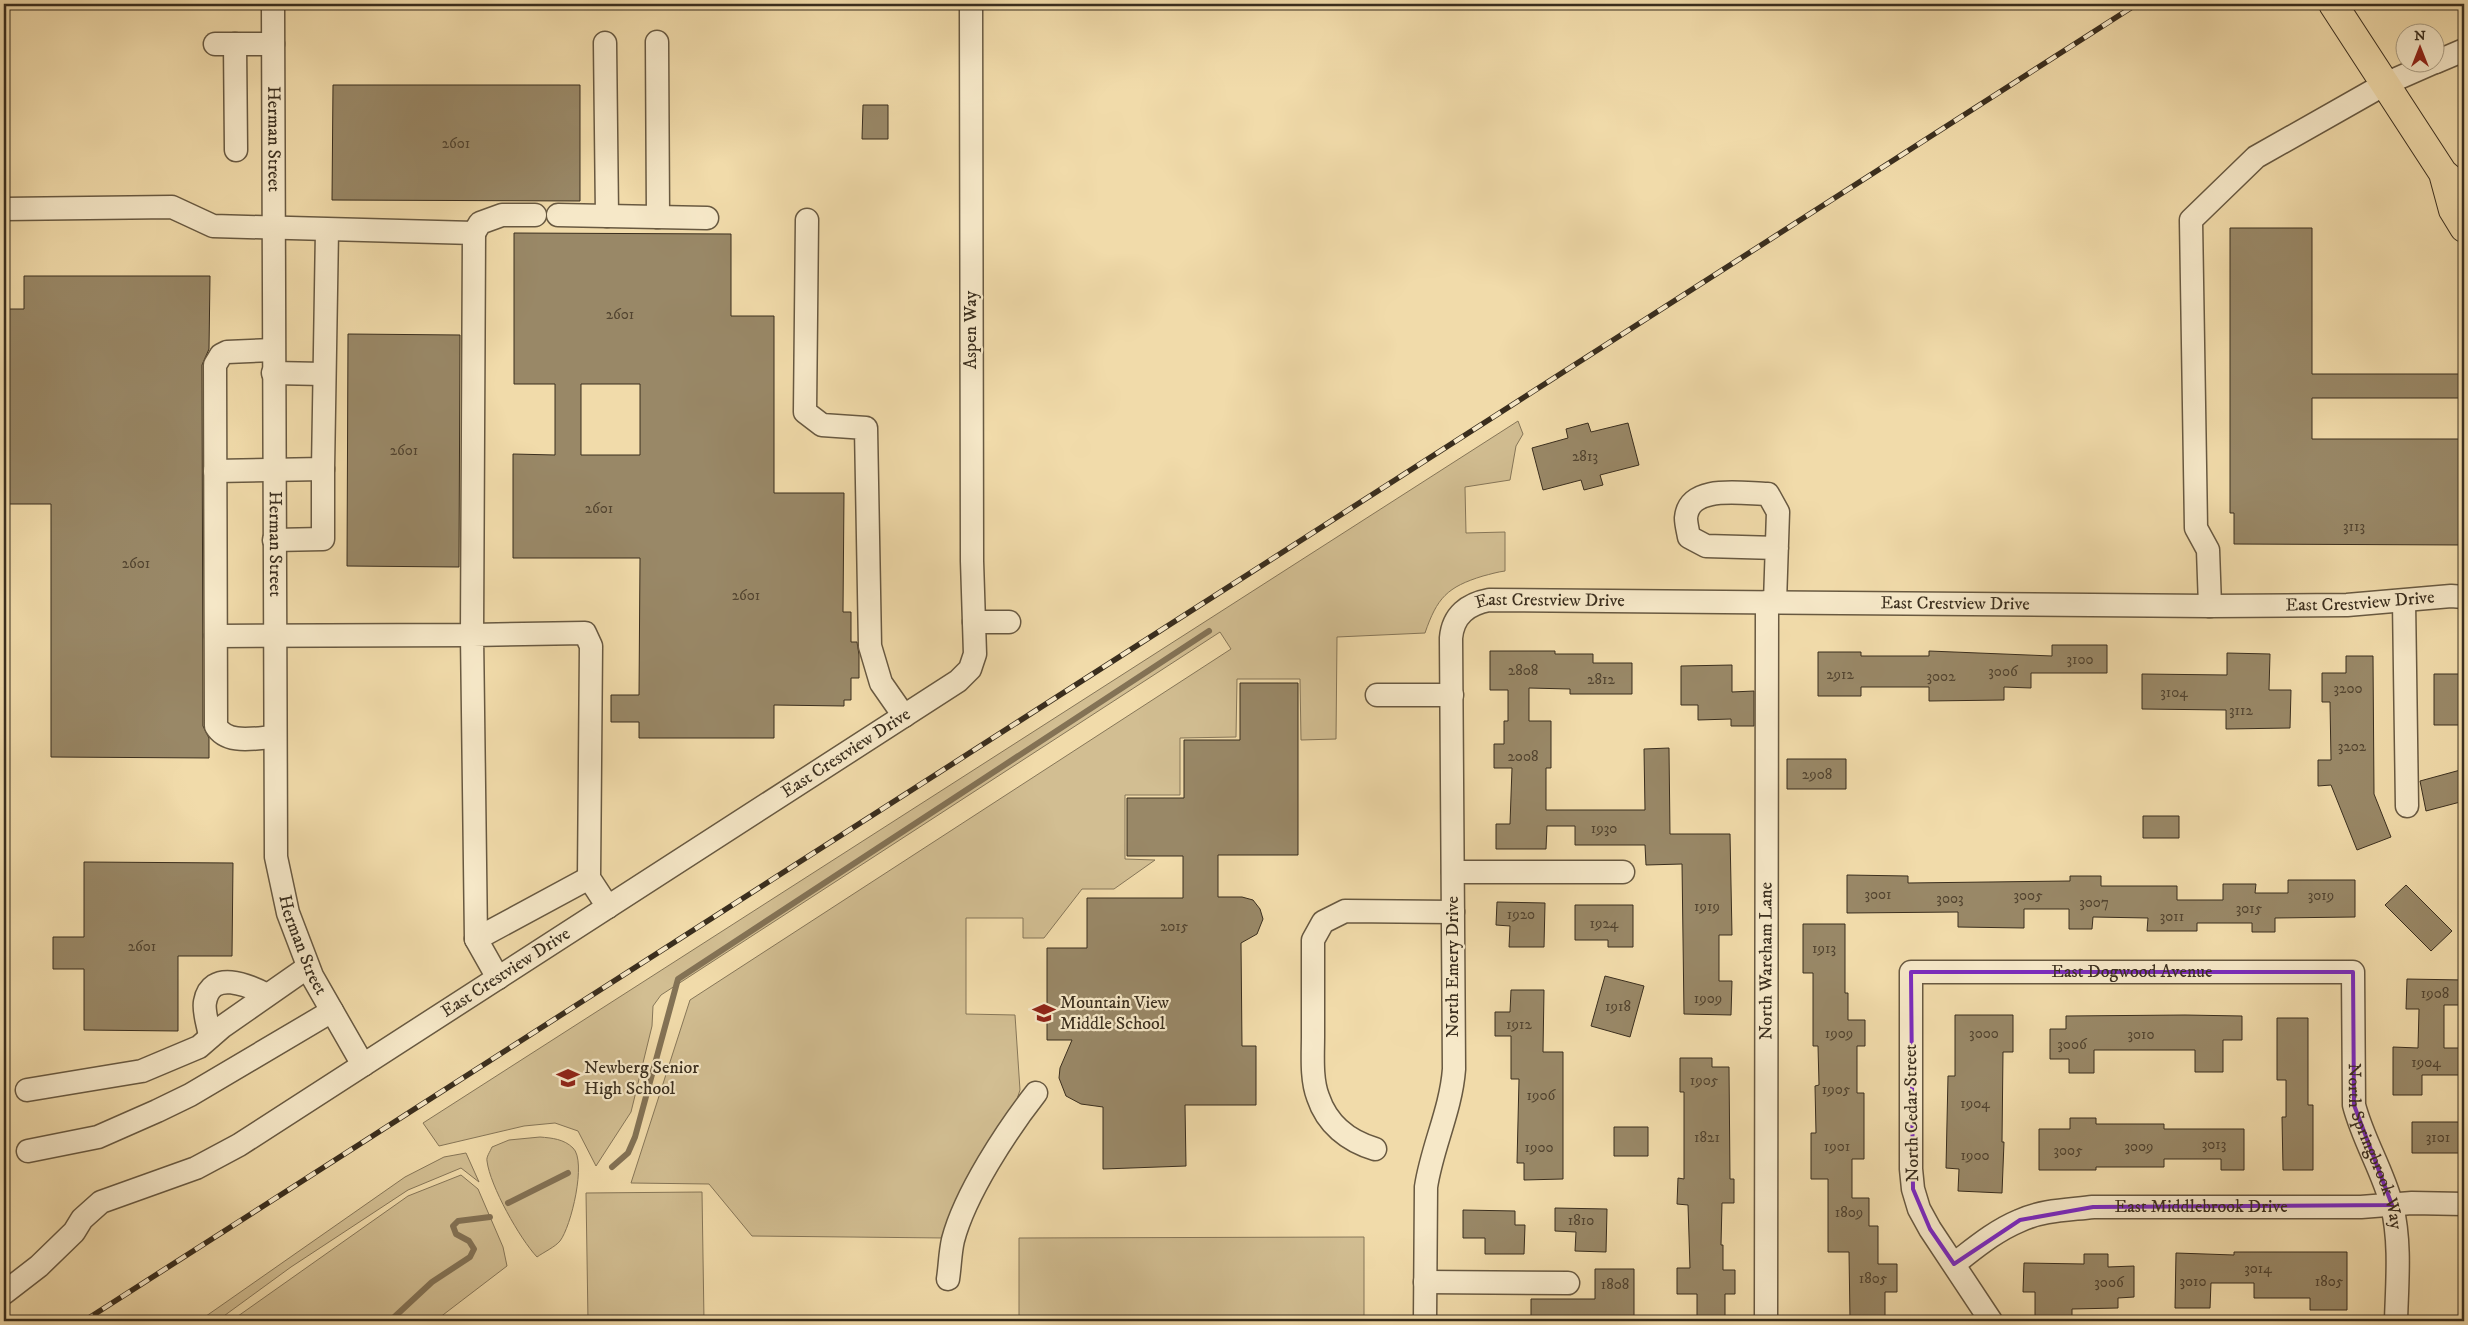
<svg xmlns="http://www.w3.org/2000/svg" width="2468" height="1325" font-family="'IM FELL DW Pica',serif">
  <rect width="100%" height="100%" fill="#f1dbaa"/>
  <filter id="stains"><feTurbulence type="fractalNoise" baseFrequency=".004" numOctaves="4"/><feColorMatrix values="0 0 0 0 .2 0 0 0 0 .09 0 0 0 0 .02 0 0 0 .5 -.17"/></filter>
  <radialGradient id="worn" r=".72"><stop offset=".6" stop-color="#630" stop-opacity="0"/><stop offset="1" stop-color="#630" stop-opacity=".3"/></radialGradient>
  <path fill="#d2be92" stroke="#867658" d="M1518,421L1523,434L1516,446L1510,480L1465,487L1466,533L1505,532V571C1497,572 1491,574 1483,576C1447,587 1437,598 1425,633L1337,637L1336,739L1301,740L1300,679H1237L1236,737L1180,738V795H1125V859L1155,860L1114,889H1082L1044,938H1023V918H966V1014L1015,1015L1020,1090L1017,1099L945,1238L752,1236L709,1184L631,1183L690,1000L1231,649L1220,632L661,995L653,1006L652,1026L631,1112L596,1166L578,1131L555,1123L524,1126L439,1146L423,1123Z
    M540,1137C552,1138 564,1139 573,1148C587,1161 571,1227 560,1241C555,1247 544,1252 537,1257C520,1239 490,1186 487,1161C486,1157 490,1152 492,1147L509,1140Z
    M466,1153L479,1182L461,1168L408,1190L291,1267L217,1321H199L405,1177L444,1157Z
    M461,1175L478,1189L503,1247L507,1266L435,1321H231L408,1196Z
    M702,1192L704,1321H588L586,1193Z
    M1364,1237V1321H1019V1238Z"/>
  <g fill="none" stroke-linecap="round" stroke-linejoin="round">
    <path stroke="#837255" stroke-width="6" d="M612,1167L628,1153L635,1137L678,979L1209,631
      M508,1203L568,1173
      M390,1321L432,1282L470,1257L474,1249L469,1241L456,1234L453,1226L458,1221L490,1217"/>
  </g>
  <path fill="#998867" stroke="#3a2e1e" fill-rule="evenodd" d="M333,85H580V201L332,200Z
    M863,105H888V139H862Z
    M2230,228H2312V374H2464V398H2312V439H2464V545L2234,544V513H2230Z
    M514,233L731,234V316H774V493H844L843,612H851V642H857L859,655V678H851V700H844V706L774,705V738H639V722H611V695H639L640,558H513V454L555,455V384H514ZM581,384H640V455H581Z
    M24,276H210L209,349L202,365L203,726L209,738V758L51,757V504H4V309H24Z
    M348,334L460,335L459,567L347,566Z
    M1588,423L1591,432L1628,423L1639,465L1600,475L1603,485L1584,490L1581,480L1543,490L1532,448L1568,438L1566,429Z
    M2052,645H2107V673H2031V688L2004,687V700L1929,701V687H1861V696H1818V652H1861V656H1929V651L2052,656Z
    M1490,651H1555V654H1593V663H1632V694H1570V689L1529,688V721H1551V768H1546V810H1645L1644,749L1669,748L1670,834H1730L1732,935H1719V981H1732L1731,1015L1684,1014L1682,864L1646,865L1645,845H1575V826H1547L1546,849H1496V824H1510L1512,768H1494V744H1504V721H1508V690H1490Z
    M2227,653L2270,654L2269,690H2291L2290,728L2226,729V710L2142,709V674L2227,675Z
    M2346,656H2373L2374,794L2391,837L2357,850L2331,785L2318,786V760H2331L2330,702H2322V673H2346Z
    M1732,665V692L1754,691V726H1731V719L1698,720V705H1681V666Z
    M2434,674H2464V725H2434Z
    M1240,683H1298V855H1218V897H1242L1253,900L1260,909L1263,919L1257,934L1241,943L1242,1046H1256V1105H1185L1186,1166L1103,1169V1107L1081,1104L1066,1096L1059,1078L1060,1068L1072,1040H1047V948H1087V898H1183V856H1127V798H1184V740H1240Z
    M1787,759H1846V789H1787Z
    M2464,769V801L2426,811L2420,781Z
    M2143,816H2179V838H2143Z
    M84,862L233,863L232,956H178V1031L84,1030V969H53V937H84Z
    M1847,875L1908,876V883L2070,881V876H2101V886H2177V900H2223V884H2256L2255,893H2288V880H2355V917L2275,918V932H2252V923H2197V931H2147L2148,918L2093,917L2092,929H2069V909H2024V928L1958,927V912L1847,913Z
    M2406,885L2452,931L2431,951L2385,905Z
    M1497,902L1545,903L1544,947H1509L1510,926L1496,925Z
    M1575,905H1633V947H1608V940H1575Z
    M1803,924H1845V993H1848V1020H1865V1046H1857V1093H1864V1159H1852V1198H1869V1226H1878V1264H1897V1292H1885V1318L1850,1319L1849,1252H1828V1179H1811V1133H1816L1815,1086L1819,1085L1818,1046H1813V973H1803Z
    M1605,976L1644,986L1630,1037L1591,1026Z
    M2407,979L2463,980V1005H2444V1048H2459V1075H2422V1095H2393V1047L2418,1048L2419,1009H2406Z
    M1511,990H1544L1543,1052H1563V1179L1524,1180V1163H1517L1519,1079H1511V1036H1495V1012H1510Z
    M1955,1015H2013V1052H2003L2002,1142H2004L2002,1193L1958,1191L1959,1169L1946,1168L1948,1076H1955Z
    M2185,1015L2242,1016V1040H2223V1072H2195V1050H2094V1073H2069V1059H2050V1029H2066V1016Z
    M2277,1018H2308V1105H2313V1170H2283L2282,1117H2286V1080H2277Z
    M1680,1058H1712V1067H1729L1730,1179H1734V1203H1722L1721,1245H1723V1270H1735V1294H1725V1321H1697V1294H1677V1268H1690L1688,1205L1677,1204L1678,1178L1684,1179V1092H1680Z
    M2070,1118H2096V1124H2164V1129H2244V1170H2221V1159H2164V1167H2096V1170H2039V1129H2070Z
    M2412,1122H2464V1153H2412Z
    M1614,1127H1648V1156H1614Z
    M1555,1208L1607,1209L1606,1252L1575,1251L1576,1232L1555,1231Z
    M1463,1210L1515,1211V1225H1525L1524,1254H1485V1238H1463Z
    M2234,1252H2347V1310H2310V1298H2254V1283H2211L2210,1308H2175L2176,1253L2234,1255Z
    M2084,1254H2108V1267L2134,1266V1297L2118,1298V1308L2072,1309V1321H2035V1292H2023L2024,1263L2084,1264Z
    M1595,1269H1634V1321H1531V1299H1595Z"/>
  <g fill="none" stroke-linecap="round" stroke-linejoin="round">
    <defs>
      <g id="minor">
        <path id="s1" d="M273,4L276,857L288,913L312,976L363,1065"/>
        <path d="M657,42L658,217"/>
        <path d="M605,43L607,216"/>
        <path d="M215,44H273"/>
        <path d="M235,44L236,150"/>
        <path d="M2436,62L2464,50"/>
        <path d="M4,209L172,207L213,226L474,233L472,635L216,636"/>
        <path d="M558,215L707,218"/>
        <path d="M807,220L805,412L822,425L866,428L870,646L881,683L904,716"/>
        <path d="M474,233L480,223L502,215H535"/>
        <path d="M273,350L227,352L221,355L215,365L216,726C227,745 255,738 275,737"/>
        <path d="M273,373L324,374"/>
        <path d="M215,471L323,469L327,230"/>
        <path d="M274,540L323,539V469"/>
        <path d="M2404,601L2407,806"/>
        <path d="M1775,602L1778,512L1768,494C1744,494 1689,483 1686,518C1686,524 1688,531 1689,537L1706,546L1777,548"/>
        <path d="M2210,606L2208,550L2196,528L2191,220L2256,157L2385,84L2435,62"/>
        <path d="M974,622H1009"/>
        <path d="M1377,695H1452"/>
        <path d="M1453,872H1623"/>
        <path d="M476,939L589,878"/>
        <path d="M498,978L476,939L472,635L585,633L591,646L589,878L608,907"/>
        <path d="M210,1037C209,1027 203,1012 205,1002C211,969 248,985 267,995"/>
        <path d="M27,1090L142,1071L199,1047L222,1027L308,967"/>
        <path d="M1375,1149C1348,1141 1327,1124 1318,1097C1311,1079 1313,1055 1313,1036C1313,1004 1313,972 1313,940L1323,922L1345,911L1453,912"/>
        <path d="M28,1151L98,1137L157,1111L190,1095L332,1011"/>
        <path id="s2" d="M1954,1264C1975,1248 1995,1231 2019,1221C2042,1210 2068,1210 2093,1207H2361L2412,1203L2464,1204"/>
        <path d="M948,1279C950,1266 950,1253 953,1240C965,1194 1007,1130 1036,1093"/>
        <path d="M1425,1282L1568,1283"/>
        <path id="s3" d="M4,1293L39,1266L74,1232L82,1219L101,1202L196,1168L239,1145L958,681L970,669L975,654L972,561L971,4"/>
        <path id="s4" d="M1425,1321L1426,1187C1432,1147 1451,1110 1454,1069L1451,638C1453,615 1468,604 1489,600L2210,606L2347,605L2451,596L2464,597"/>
        <path id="s5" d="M1766,1321L1767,602"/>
        <path id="s6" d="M1991,1321L1930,1229L1919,1209L1913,1189L1911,1169V972H2353L2354,1105C2363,1140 2383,1171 2392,1206C2401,1243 2397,1284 2396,1321"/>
      </g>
      <path id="major" d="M2333,4L2443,173L2464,191
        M2443,173L2453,210L2464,228"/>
    </defs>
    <use href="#minor" stroke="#685941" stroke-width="25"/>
    <use href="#major" stroke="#3a2e1e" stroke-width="30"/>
    <use href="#minor" stroke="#f6e8c8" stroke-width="22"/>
    <use href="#major" stroke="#f1dbaa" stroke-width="28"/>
    <defs>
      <path id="rail" d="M84,1321L2137,4"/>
    </defs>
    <use href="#rail" stroke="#3a2e1e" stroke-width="5.5"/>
    <use href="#rail" stroke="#f6e8c8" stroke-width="4" stroke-dasharray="11" stroke-linecap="butt"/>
  </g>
  <path fill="none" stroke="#7b2cbf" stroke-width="4" stroke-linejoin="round" d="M1911,972H2353L2354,1105L2392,1205L2093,1207L2020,1220L1954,1264L1930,1229L1913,1189Z"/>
  <defs>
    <symbol id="school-bare" viewBox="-9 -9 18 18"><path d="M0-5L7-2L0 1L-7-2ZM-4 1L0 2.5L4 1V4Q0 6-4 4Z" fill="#8f2418" stroke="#f6e8c8" stroke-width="2.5" paint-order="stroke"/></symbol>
  </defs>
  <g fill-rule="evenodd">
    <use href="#school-bare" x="1028" y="997" width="32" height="32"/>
    <use href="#school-bare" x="552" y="1062" width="32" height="32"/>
  </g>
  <g text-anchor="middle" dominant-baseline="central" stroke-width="4.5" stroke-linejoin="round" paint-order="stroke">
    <g font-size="15" fill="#524430">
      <text x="456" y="143">2601</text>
      <text x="620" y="314">2601</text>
      <text x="404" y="450">2601</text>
      <text x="1585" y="456">2813</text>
      <text x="599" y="508">2601</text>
      <text x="2354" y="526">3113</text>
      <text x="136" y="563">2601</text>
      <text x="746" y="595">2601</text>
      <text x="2080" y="659">3100</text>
      <text x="1523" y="670">2808</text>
      <text x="2003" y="671">3006</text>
      <text x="1840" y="674">2912</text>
      <text x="1941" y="676">3002</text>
      <text x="1601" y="679">2812</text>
      <text x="2348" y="688">3200</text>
      <text x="2174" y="692">3104</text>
      <text x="2241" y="710">3112</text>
      <text x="2352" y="746">3202</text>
      <text x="1523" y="756">2008</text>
      <text x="1817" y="774">2908</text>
      <text x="1604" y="828">1930</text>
      <text x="1878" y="894">3001</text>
      <text x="2028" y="895">3005</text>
      <text x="2321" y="895">3019</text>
      <text x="1950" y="898">3003</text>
      <text x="2094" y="902">3007</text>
      <text x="1707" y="906">1919</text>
      <text x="2249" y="908">3015</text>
      <text x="1521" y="914">1920</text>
      <text x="2172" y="916">3011</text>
      <text x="1604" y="923">1924</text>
      <text x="1174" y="926">2015</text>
      <text x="142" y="946">2601</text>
      <text x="1824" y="948">1913</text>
      <text x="2435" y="993">1908</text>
      <text x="1708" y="998">1909</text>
      <text x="1618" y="1006">1918</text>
      <text x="1519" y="1024">1912</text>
      <text x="1839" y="1033">1909</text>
      <text x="1984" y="1033">3000</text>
      <text x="2141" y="1034">3010</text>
      <text x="2072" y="1044">3006</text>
      <text x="2426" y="1062">1904</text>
      <text x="1704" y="1080">1905</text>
      <text x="1836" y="1089">1905</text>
      <text x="1541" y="1095">1906</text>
      <text x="1975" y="1103">1904</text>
      <text x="1707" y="1137">1821</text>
      <text x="2438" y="1137">3101</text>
      <text x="2214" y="1144">3013</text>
      <text x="1837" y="1146">1901</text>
      <text x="2139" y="1146">3009</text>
      <text x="1539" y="1147">1900</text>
      <text x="2068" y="1150">3005</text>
      <text x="1975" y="1155">1900</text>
      <text x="1849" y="1212">1809</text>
      <text x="1581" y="1220">1810</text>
      <text x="2258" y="1268">3014</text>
      <text x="1873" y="1278">1805</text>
      <text x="2193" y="1281">3010</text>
      <text x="2329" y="1281">1805</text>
      <text x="2109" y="1282">3006</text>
      <text x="1615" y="1284">1808</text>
    </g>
    <g font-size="18" fill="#3a2e1e" stroke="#f6e8c8">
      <text stroke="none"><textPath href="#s1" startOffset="135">Herman Street</textPath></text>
      <text transform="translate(971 330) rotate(-90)">Aspen Way</text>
      <text stroke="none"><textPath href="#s1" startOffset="540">Herman Street</textPath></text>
      <text stroke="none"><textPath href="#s4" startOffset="1616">East Crestview Drive</textPath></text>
      <text stroke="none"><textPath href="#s4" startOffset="806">East Crestview Drive</textPath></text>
      <text stroke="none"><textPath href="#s4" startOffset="1211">East Crestview Drive</textPath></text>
      <text stroke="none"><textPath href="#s3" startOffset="1006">East Crestview Drive</textPath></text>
      <text stroke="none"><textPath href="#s1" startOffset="945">Herman Street</textPath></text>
      <text stroke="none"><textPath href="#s5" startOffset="360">North Wareham Lane</textPath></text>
      <text transform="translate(1453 967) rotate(-90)">North Emery Drive</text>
      <text stroke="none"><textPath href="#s3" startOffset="601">East Crestview Drive</textPath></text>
      <text stroke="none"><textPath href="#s6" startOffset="592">East Dogwood Avenue</textPath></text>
      <text transform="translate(1912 1113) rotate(-91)">North Cedar Street</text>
      <text stroke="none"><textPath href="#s6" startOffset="991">North Springbrook Way</textPath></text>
      <text stroke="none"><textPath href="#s2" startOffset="262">East Middlebrook Drive</textPath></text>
    </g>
    <g font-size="18" fill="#3a2e1e" stroke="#f6e8c8" text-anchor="start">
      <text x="1060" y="1003">Mountain View<tspan x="1060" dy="21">Middle School</tspan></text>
      <text x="584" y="1068">Newberg Senior<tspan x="584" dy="21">High School</tspan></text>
    </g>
  </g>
  <rect width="2468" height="1325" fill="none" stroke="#f1dbaa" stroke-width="20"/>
  <rect x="5" y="5" width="2458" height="1315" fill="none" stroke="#3a2e1e" stroke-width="2.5"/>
  <rect x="10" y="10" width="2448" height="1305" fill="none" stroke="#3a2e1e"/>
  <g transform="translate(2420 48)"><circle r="24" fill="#f6e8c8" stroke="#ab9e84"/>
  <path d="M0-4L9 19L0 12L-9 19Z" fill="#8f2418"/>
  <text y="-8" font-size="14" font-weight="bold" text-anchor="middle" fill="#3a2e1e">N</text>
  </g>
  <rect width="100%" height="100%" filter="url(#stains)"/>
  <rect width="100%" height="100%" fill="url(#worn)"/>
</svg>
